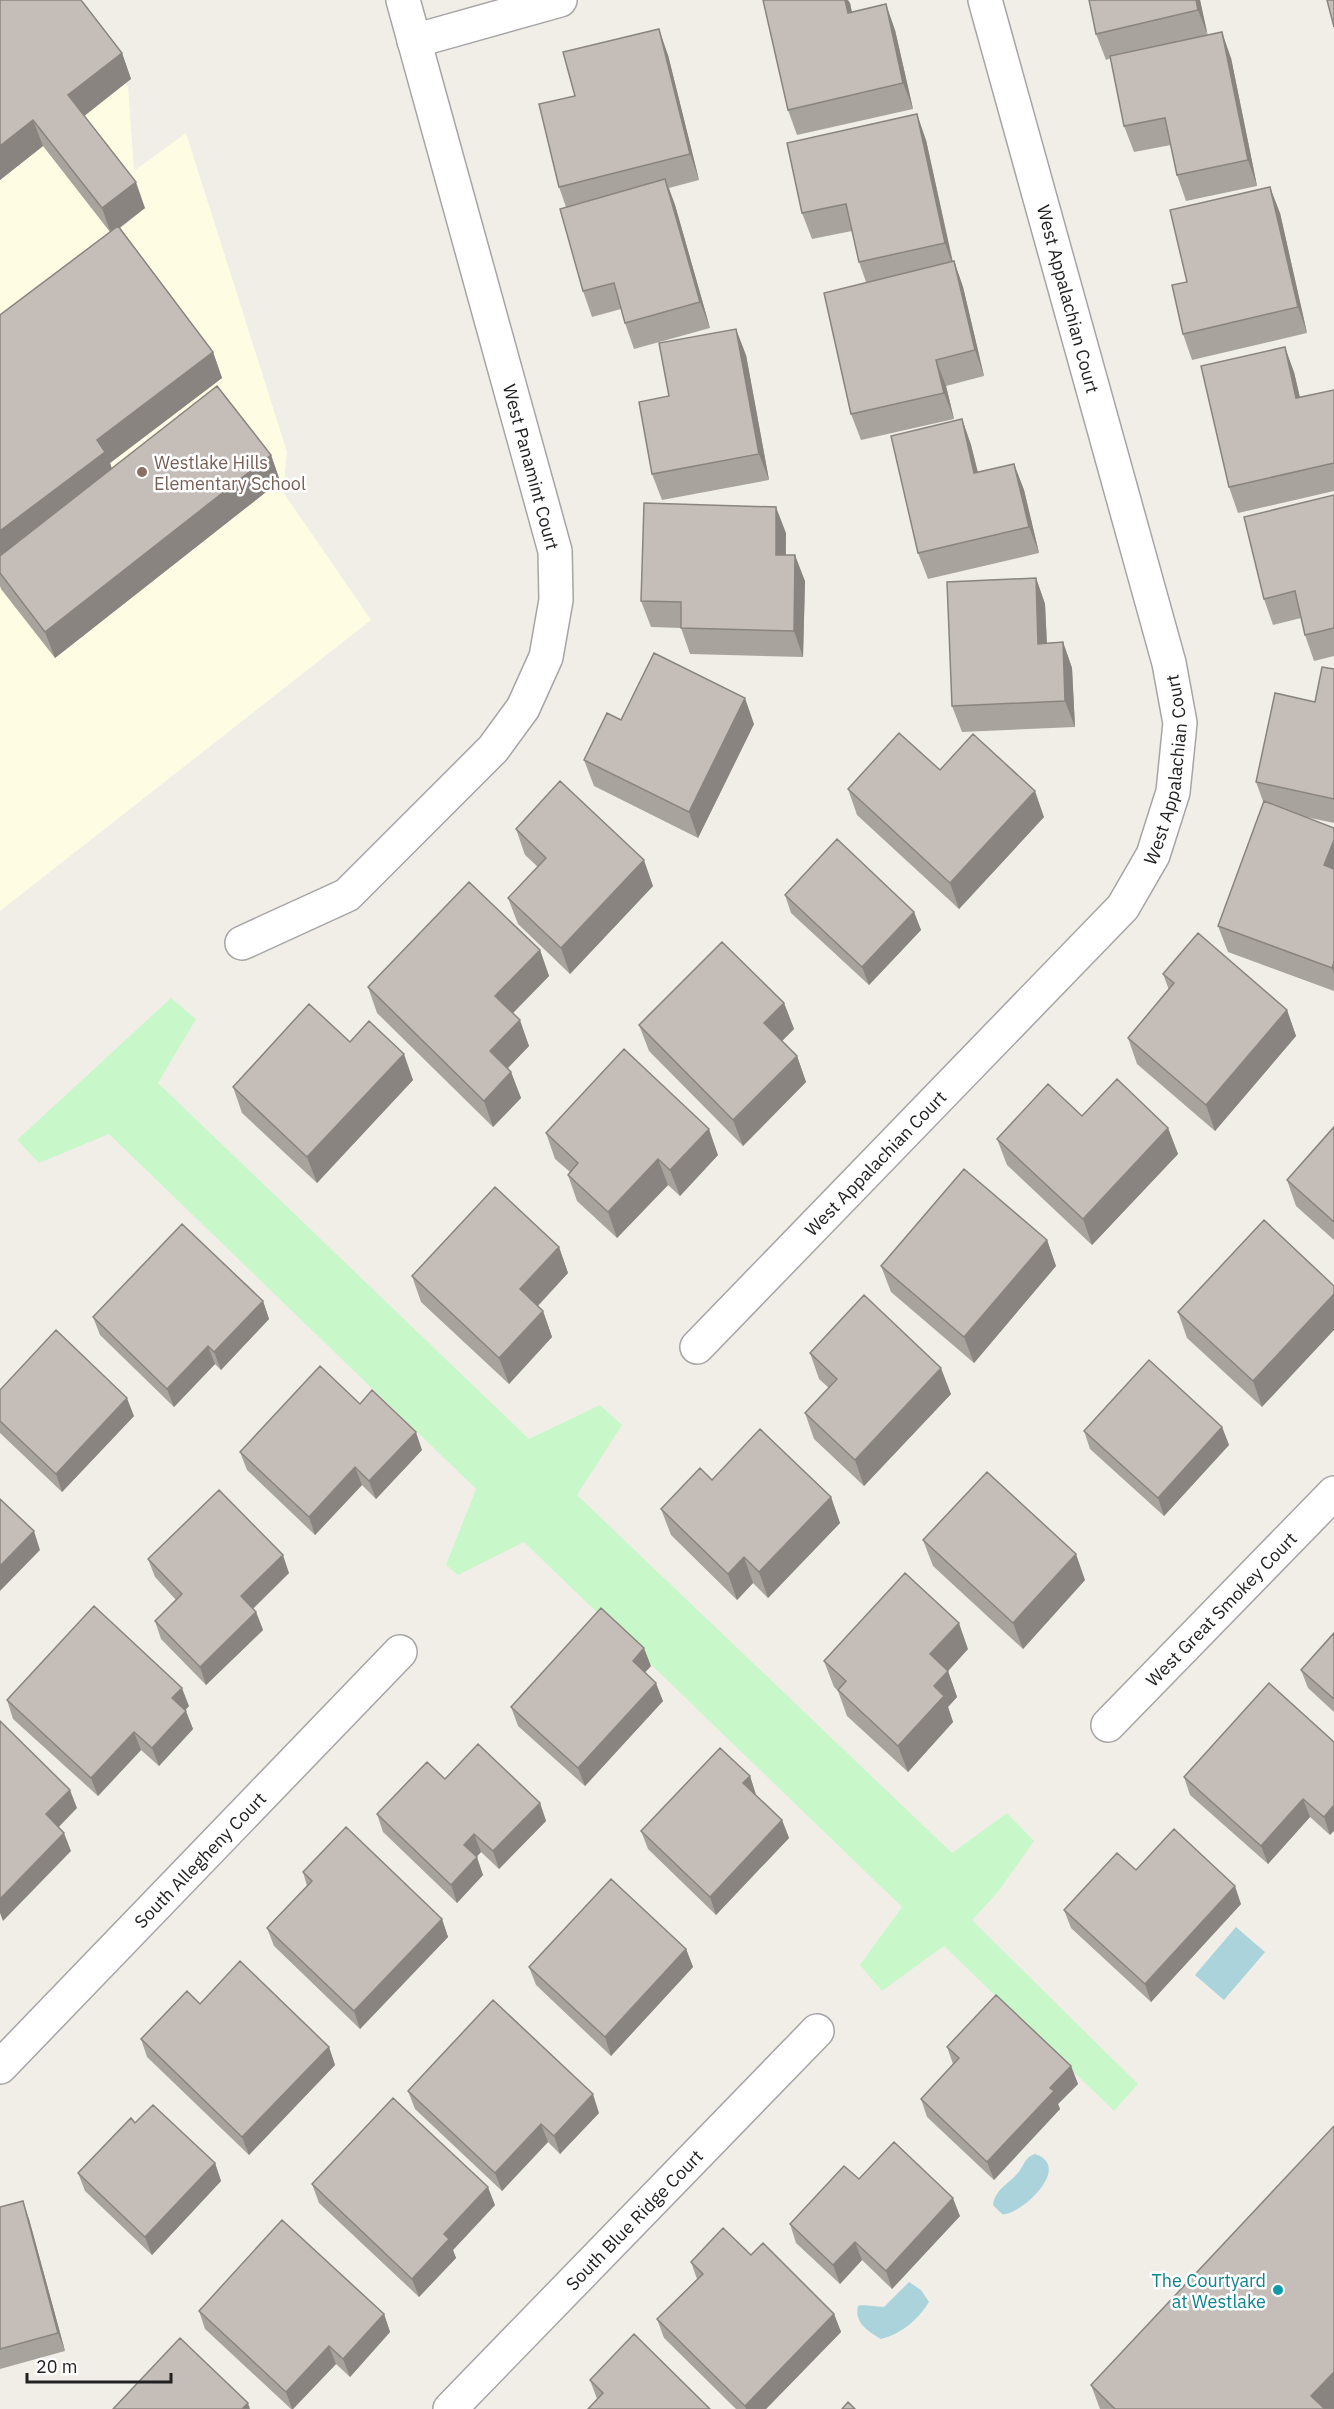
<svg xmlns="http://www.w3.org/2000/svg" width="1334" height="2409" font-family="'IBM Plex Sans',sans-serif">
  <rect width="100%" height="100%" fill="#f1eee8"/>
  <path fill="#fefde4" d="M0,0H85L79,5L128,87L134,171L186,133L287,452L283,492L371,620L0,911Z"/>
  <path fill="#c8f8ca" d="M171,998L196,1019L158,1083L529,1439L600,1405L622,1425L577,1495L952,1853L1007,1813L1034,1841L998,1892L972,1920L1138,2084L1114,2111L944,1946L882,1991L860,1965L902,1907L524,1542L458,1575L446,1565L476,1489L109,1134L39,1163L17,1140Z"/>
  <path fill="#aad3dc" d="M1236,1927L1265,1952L1224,2000L1195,1975Z
    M1035,2154C1075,2167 1017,2218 1002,2214L993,2205C995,2190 1007,2185 1016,2175C1024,2168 1023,2158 1035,2154Z
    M909,2282L921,2290L929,2302C918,2320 901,2334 881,2339C868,2331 854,2323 858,2306L862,2305L884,2307Z"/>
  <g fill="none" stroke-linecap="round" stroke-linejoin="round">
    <defs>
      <g id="street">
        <path d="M414,41L560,0"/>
        <path d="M242,943L347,895L493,749L523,708L546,657L556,600L555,551L403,0"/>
        <path id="s1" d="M697,1347L1123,907L1153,855L1173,792L1180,723L1169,663L985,0"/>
        <path id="s2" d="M1108,1725L1334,1493"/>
        <path id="s3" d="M0,2067L400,1652"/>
        <path id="s4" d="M450,2409L817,2031"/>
      </g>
    </defs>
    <use href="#street" stroke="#a5a5a5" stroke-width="36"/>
    <use href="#street" stroke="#fff" stroke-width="33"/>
  </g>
  <path fill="#a9a39d" d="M0,0L122,53L131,79L84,115L145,208L120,228L213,352L222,378L110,463L112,469L271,455L280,481L55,658L1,589L0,586V315L110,232L43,146L0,180Z
    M1089,0H1200L1207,35L1231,58L1257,186L1186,201L1177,175L1171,145L1134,152L1124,126L1111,58L1106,60L1096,34Z
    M850,3L852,12L895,30L913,109L797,135L788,110Z
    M668,55L699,180L669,188L675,205L710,328L634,349L625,323L621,309L592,317L583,291L566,207L559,187L575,96Z
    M926,140L953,262L954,261L963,287L984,376L946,386L954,419L861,440L851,414L866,282L859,262L852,231L812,239L802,213Z
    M1280,213L1307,333L1192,360L1183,334L1187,282Z
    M746,355L769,480L662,500L652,474L669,396Z
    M1294,372L1300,398L1334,390V491L1238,513L1229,487Z
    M962,419L971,445L978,472L1014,464L1024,490L1039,553L928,579L918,553Z
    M1334,495V656L1314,661L1305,635L1301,618L1273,625L1264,599Z
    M786,533V555L805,581L803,657L690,654L681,628L651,627L641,601Z
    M1036,578L1045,604L1047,643L1063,642L1072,668L1075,727L962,732L952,706Z
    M1334,669V823L1306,817L1334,828V991L1228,952L1218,926L1264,804L1256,782L1315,702Z
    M621,720L754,724L698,838L594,786L584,760Z
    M940,770L1044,817L959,909L857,815L848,789Z
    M516,829L653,886L570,974L518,924L508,898L538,867L525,855Z
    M785,895L914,912L921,930L869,985L791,913Z
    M540,950L549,976L513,1013L529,1046L508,1068L511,1072L521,1098L493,1127L377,1013L368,987Z
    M1163,974L1287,1010L1296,1036L1215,1131L1137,1064L1128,1038L1169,990Z
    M784,1003L794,1029L782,1041L797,1056L806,1082L743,1146L649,1051L639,1025Z
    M350,1042L413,1080L317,1183L242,1113L233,1087Z
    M1082,1116L1168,1128L1178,1154L1092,1245L1007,1165L997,1139Z
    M1334,1127V1240L1296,1206L1287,1180Z
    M546,1133L718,1155L680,1196L668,1185L617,1238L577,1201L568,1175L570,1172L555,1159Z
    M1264,1220L1262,1407L1187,1338L1178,1312Z
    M1047,1240L1056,1266L974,1363L891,1292L881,1266Z
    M559,1247L568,1273L538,1306L543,1311L552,1337L509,1384L421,1302L412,1276Z
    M263,1301L269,1319L221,1370L215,1364L174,1407L100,1335L93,1317Z
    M810,1353L951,1394L864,1486L814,1439L805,1413L829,1388L819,1379Z
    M0,1390L134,1416L62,1492L0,1433Z
    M360,1404L422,1450L376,1499L362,1485L315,1535L247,1470L240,1452Z
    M1222,1427L1229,1445L1164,1516L1090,1449L1084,1431Z
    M712,1480L831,1497L840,1523L768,1598L753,1583L737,1600L671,1535L661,1509Z
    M923,1540L1085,1580L1023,1649L933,1566Z
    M148,1559L289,1573L253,1609L256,1612L263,1630L206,1685L161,1639L155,1621L176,1600L155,1577Z
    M1334,1633V1712L1308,1688L1301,1670Z
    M968,1649L948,1671L957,1697L948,1707L953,1722L908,1772L847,1716L838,1691L834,1687L824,1661Z
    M651,1666L645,1672L663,1701L585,1786L518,1726L511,1707Z
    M7,1700L189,1706L185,1710L193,1729L159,1766L141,1750L98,1796L13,1719Z
    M1334,1742L1330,1835L1310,1817L1268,1864L1190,1795L1184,1777Z
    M750,1776L756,1795L782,1820L789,1838L716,1915L648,1849L641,1831Z
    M445,1779L540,1803L546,1821L499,1869L481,1852L476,1857L483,1875L457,1903L383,1832L377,1814Z
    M1136,1870L1241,1904L1151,2002L1071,1928L1064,1910Z
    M303,1872L442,1919L448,1937L360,2029L274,1946L267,1928L307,1886Z
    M686,1949L693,1967L611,2056L536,1985L529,1967Z
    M200,2004L329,2047L335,2065L249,2155L147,2057L141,2039Z
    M947,2047L1071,2066L1078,2084L1058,2104L1060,2109L994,2180L927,2117L921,2099L953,2064Z
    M408,2091L599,2113L560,2154L548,2142L502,2191L415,2109Z
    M135,2123L215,2163L221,2181L152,2255L85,2191L78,2173Z
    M859,2179L960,2216L892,2289L862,2260L840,2284L796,2243L790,2224Z
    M312,2184L495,2205L453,2250L456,2258L419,2297L319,2203Z
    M0,2207L29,2219L65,2351L0,2369Z
    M691,2262L834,2314L841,2332L766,2409H736L664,2338L657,2319L697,2279Z
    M199,2311L384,2314L390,2332L350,2377L336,2364L293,2409H291L205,2329Z
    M590,2380L710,2409L597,2399Z
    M1091,2385L1334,2409H1100Z"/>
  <path fill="#8a8480" d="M845,0H848L850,3L857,39L848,13Z
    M1196,0H1200L1208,36L1198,10Z
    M886,4L895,30L913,109L903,83Z
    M659,29L668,55L699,180L690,154Z
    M1222,32L1231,58L1257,186L1248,160Z
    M122,53L131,79L78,121L68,95Z
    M917,114L926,140L954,269L945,243Z
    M33,120L43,146L0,180V146Z
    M665,179L675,205L710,328L700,302Z
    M136,182L145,208L111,234L102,208Z
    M1270,187L1280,213L1307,333L1298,307Z
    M954,261L963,287L984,376L975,350Z
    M736,329L746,355L769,480L759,454Z
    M1285,347L1294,372L1306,424L1296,398Z
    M213,352L222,378L110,463L115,478L0,564V531L97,440Z
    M936,360L946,386L954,419L944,393Z
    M962,419L971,445L984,499L974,473Z
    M271,455L280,481L55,658L45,632Z
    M1014,464L1024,490L1039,553L1029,527Z
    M776,507L786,533L785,581L776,555Z
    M795,555L805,581L803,657L794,631Z
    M1036,578L1045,604L1048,670L1038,644Z
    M1063,642L1072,668L1075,727L1065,701Z
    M745,698L754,724L698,838L689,812Z
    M1035,791L1044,817L959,909L950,883Z
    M1334,840V890L1324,865Z
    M644,860L653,886L570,974L561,948Z
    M914,912L921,930L869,985L862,967Z
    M540,950L549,976L504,1022L495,996Z
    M1334,962V974L1332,968Z
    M784,1003L794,1029L774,1049L764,1023Z
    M1287,1010L1296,1036L1215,1131L1206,1105Z
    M520,1020L529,1046L499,1077L490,1051Z
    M404,1054L413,1080L317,1183L307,1157Z
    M797,1056L806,1082L743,1146L733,1120Z
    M511,1072L521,1098L493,1127L484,1101Z
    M1168,1128L1178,1154L1092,1245L1083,1219Z
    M709,1129L718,1155L680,1196L670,1170Z
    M658,1159L668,1185L617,1238L608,1212Z
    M1047,1240L1056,1266L974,1363L964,1337Z
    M559,1247L568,1273L529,1315L520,1289Z
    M1334,1294V1330L1262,1407L1253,1381Z
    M263,1301L269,1319L221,1370L214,1352Z
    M543,1311L552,1337L509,1384L499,1358Z
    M208,1346L215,1364L174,1407L167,1389Z
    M941,1368L951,1394L864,1486L855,1460Z
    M127,1398L134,1416L62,1492L56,1474Z
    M1222,1427L1229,1445L1164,1516L1158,1498Z
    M416,1432L422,1450L376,1499L369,1481Z
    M355,1467L362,1485L315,1535L309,1517Z
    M831,1497L840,1523L768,1598L759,1572Z
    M34,1531L40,1550L0,1591V1566Z
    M1076,1554L1085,1580L1023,1649L1013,1623Z
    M283,1555L289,1573L247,1614L241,1596Z
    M744,1557L753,1583L737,1600L728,1574Z
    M256,1612L263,1630L206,1685L200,1667Z
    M959,1623L968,1649L948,1671L957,1697L948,1707L953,1722L908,1772L898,1746L934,1686L930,1654Z
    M644,1648L651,1666L639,1679L633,1661Z
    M656,1683L663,1701L585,1786L578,1768Z
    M182,1688L189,1706L179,1717L172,1698Z
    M186,1711L193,1729L159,1766L152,1748Z
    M134,1732L141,1750L98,1796L91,1778Z
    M750,1776L756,1795L750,1801L743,1783Z
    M70,1790L77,1808L53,1833L46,1814Z
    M1303,1799L1310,1817L1268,1864L1261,1846Z
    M540,1803L546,1821L499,1869L493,1851Z
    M1334,1805V1831L1330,1835L1324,1817Z
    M782,1820L789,1838L716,1915L710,1897Z
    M64,1833L71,1851L3,1921L0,1913V1899Z
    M474,1834L481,1852L471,1863L464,1845Z
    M477,1857L483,1875L457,1903L451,1885Z
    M1235,1886L1241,1904L1151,2002L1145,1984Z
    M442,1919L448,1937L360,2029L354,2011Z
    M686,1949L693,1967L611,2056L605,2037Z
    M329,2047L335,2065L249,2155L242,2137Z
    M1071,2066L1078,2084L1058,2104L1060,2109L994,2180L987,2162L1050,2088Z
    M593,2094L599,2113L560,2154L554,2136Z
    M541,2124L548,2142L502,2191L495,2173Z
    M215,2163L221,2181L152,2255L145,2237Z
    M488,2187L495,2205L453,2250L456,2258L419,2297L412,2279L444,2234Z
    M953,2198L960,2216L892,2289L886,2271Z
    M23,2201L29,2219L65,2351L58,2333Z
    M855,2242L862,2260L840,2284L833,2265Z
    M384,2314L390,2332L350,2377L343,2359Z
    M834,2314L841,2332L766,2409H746L745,2406Z
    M329,2346L336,2364L293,2409H292L286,2392Z
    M1334,2372V2409H1316L1311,2396Z
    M248,2403L250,2409H242Z"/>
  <path fill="#c5bdb7" stroke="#8a8480" stroke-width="1.5" d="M0,0H81L122,53L68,95L136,182L102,208L33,120L0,146Z
    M763,0H845L848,13L886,4L903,83L788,110Z
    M1089,0H1196L1198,10L1096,34Z
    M1327,0H1334V27Z
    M659,29L690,154L559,187L539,104L575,96L563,52Z
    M1222,32L1248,160L1177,175L1165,118L1124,126L1110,56Z
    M917,114L945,243L859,262L846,204L802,213L787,143Z
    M665,179L700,302L625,323L614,283L583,291L560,209Z
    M1270,187L1298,307L1183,334L1172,285L1187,282L1170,210Z
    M118,226L213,352L97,440L105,452L0,531V315Z
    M954,261L975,350L936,360L944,393L851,414L824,293Z
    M736,329L759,454L652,474L639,402L669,396L659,343Z
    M1285,347L1296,398L1334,390V463L1229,487L1201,366Z
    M217,386L271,455L45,632L0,573V556Z
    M962,419L974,473L1014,464L1029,527L918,553L891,436Z
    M1334,495V628L1305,635L1295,591L1264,599L1244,517Z
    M644,503L776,507V555H795L794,631L681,628V602L641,601Z
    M1036,578L1038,644L1063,642L1065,701L952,706L947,582Z
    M654,653L745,698L689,812L584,760L607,713L621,720Z
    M1322,667L1334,669V799L1256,782L1275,693L1315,702Z
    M899,733L940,770L973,734L1035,791L950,883L848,789Z
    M560,781L644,860L561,948L508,898L546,858L516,829Z
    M1264,801L1334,828V840L1324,865L1334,869V962L1332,968L1218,926Z
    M837,839L914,912L862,967L785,895Z
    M469,882L540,950L495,996L520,1020L490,1051L511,1072L484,1101L368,987Z
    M1198,933L1287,1010L1206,1105L1128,1038L1174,983L1163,974Z
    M722,942L784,1003L764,1023L797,1056L733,1120L639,1025Z
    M309,1004L350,1042L369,1021L404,1054L307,1157L233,1087Z
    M624,1049L709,1129L670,1170L658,1159L608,1212L568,1175L578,1163L546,1133Z
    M1117,1079L1168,1128L1083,1219L997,1139L1048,1084L1082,1116Z
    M1334,1127V1222L1287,1180Z
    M964,1169L1047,1240L964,1337L881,1266Z
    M495,1187L559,1247L520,1289L543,1311L499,1358L412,1276Z
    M1264,1220L1334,1286V1294L1253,1381L1178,1312Z
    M182,1224L263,1301L214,1352L208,1346L167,1389L93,1317Z
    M864,1295L941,1368L855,1460L805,1413L837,1379L810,1353Z
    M56,1330L127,1398L56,1474L0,1421V1390Z
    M1149,1360L1222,1427L1158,1498L1084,1431Z
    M320,1366L360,1404L372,1390L416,1432L369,1481L355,1467L309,1517L240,1452Z
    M760,1429L831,1497L759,1572L744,1557L728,1574L661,1509L700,1468L712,1480Z
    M987,1472L1076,1554L1013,1623L923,1540Z
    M219,1490L283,1555L241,1596L256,1612L200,1667L155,1621L182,1594L148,1559Z
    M0,1499L34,1531L0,1566Z
    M905,1573L959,1623L930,1654L948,1671L934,1686L944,1696L898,1746L838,1690L846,1681L824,1661Z
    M94,1606L182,1688L172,1698L186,1711L152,1748L134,1732L91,1778L7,1700Z
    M601,1608L644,1648L633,1661L656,1683L578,1768L511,1707Z
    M1334,1633V1699L1301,1670Z
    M1269,1683L1334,1742V1805L1324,1817L1303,1799L1261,1846L1184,1777Z
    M0,1721L70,1790L46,1814L64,1833L0,1899Z
    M478,1744L540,1803L493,1851L474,1834L464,1845L477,1857L451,1885L377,1814L427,1762L445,1779Z
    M720,1748L750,1776L743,1783L782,1820L710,1897L641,1831Z
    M346,1827L442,1919L354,2011L267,1928L312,1881L303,1872Z
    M1174,1829L1235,1886L1145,1984L1064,1910L1117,1853L1136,1870Z
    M611,1879L686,1949L605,2037L529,1967Z
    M240,1961L329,2047L242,2137L141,2039L187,1991L200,2004Z
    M996,1995L1071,2066L1050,2088L1054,2091L987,2162L921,2099L959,2058L947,2047Z
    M493,2000L593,2094L554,2136L541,2124L495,2173L408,2091Z
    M393,2098L488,2187L444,2234L449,2239L412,2279L312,2184Z
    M153,2105L215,2163L145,2237L78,2173L131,2118L135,2123Z
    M1334,2126V2372L1311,2396L1325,2409H1115L1091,2385Z
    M894,2142L953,2198L886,2271L855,2242L833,2265L790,2224L844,2166L859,2179Z
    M23,2201L58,2333L0,2349V2207Z
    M282,2220L384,2314L343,2359L329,2346L286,2392L199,2311Z
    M723,2228L751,2255L763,2243L834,2314L745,2406L657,2319L703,2274L691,2262Z
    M634,2334L710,2409H588L603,2393L590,2380Z
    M180,2338L248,2403L242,2409H113Z
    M848,2402L855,2409H842Z"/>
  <circle fill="#8d6e63" stroke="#fff" stroke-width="2" cx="142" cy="472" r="6"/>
  <circle fill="#0f9aa8" stroke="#fff" stroke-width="2" cx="1278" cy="2290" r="6"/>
  <g text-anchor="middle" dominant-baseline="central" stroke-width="5" stroke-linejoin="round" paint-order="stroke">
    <g font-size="18" fill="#212121" stroke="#fff">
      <text transform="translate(1068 299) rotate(75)">West Appalachian Court</text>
      <text transform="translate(531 467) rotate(75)">West Panamint Court</text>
      <text stroke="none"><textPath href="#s1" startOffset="760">West Appalachian Court</textPath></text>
      <text stroke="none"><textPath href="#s1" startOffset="256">West Appalachian Court</textPath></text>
      <text stroke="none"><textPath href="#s2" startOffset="162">West Great Smokey Court</textPath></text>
      <text stroke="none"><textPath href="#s3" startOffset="288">South Allegheny Court</textPath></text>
      <text stroke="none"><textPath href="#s4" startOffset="264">South Blue Ridge Court</textPath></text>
    </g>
    <g font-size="18" fill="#785e54" stroke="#fff" text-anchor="start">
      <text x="154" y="462">Westlake Hills<tspan x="154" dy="21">Elementary School</tspan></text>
    </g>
    <g font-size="18" fill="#0d838f" stroke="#fff" text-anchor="end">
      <text x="1266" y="2280">The Courtyard<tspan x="1266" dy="21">at Westlake</tspan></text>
    </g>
  </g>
  <path d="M27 2373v9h144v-9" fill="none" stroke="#212121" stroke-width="3"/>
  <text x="36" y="2373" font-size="18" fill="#212121" stroke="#ffffff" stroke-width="4.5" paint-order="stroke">20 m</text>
</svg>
